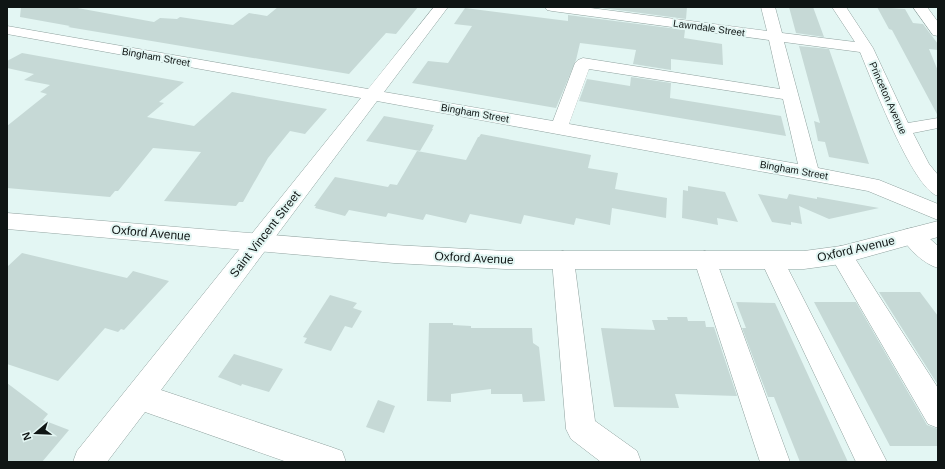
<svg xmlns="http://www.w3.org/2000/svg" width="945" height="469" font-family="Helvetica,sans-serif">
  <rect width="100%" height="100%" fill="#e3f6f3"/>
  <path fill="#c6d9d6" d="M21,7H72L154,22L160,18L177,19L180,17L233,25L249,13L267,16L278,7H418L396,34L386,33L349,74L68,27L70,26L20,17Z
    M595,7H687L686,19Z
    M789,7H813L824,37L796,33Z
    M877,7L905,9L913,23L923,24L938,44V50L929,49L938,71V116L892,30L889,29Z
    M465,8L568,21V15L685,30L684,38L722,44L723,65L671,59V70L633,64L636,50L580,43L576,60L556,108L412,83L428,61L448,63L472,26L454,24Z
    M799,46L829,49L869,164L829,157L825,142L818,141L814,121L820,123Z
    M22,53L184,82L159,102L164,103L147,117L194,126L232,92L327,109L305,134L290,131L268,158L243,202H239L236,206L164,201L201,152L153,148L118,191H115L110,197L7,188V126L47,94L40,92L50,85L24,80L34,74L7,68V61Z
    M631,77L671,83L670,98L781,116L786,136L579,101L587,79L630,86Z
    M384,116L434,125L432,129H433L420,151L366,141Z
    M481,134L591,155L588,168L618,173L615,189L667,198L666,218L612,208L610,225L576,218L574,225L524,215L521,224L470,214L466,223L426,214L423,220L388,213L386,217L349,210L345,216L315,208L316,206H314L335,177L388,187L390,184L397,185L417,151L466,160L478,137H479Z
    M688,186L725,192L738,222L717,218L718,225L682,218L683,190L688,191Z
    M758,194L787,199L789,194L817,199V197L879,208L829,219L799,206L802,224L791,222V225L772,222Z
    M22,253L127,278L133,271L169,281L124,330L121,329L118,332L105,328L58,381L7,364V267Z
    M879,292H920L938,316V385Z
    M330,295L357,303L353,308L362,311L352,328L345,326L331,351L304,343L307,338L303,337Z
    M736,302L775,303L848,462H800L774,397H768L742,328H746Z
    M814,302H856L927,425L938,429V446H890Z
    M667,317H687L688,321H705L706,327H714L737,396L675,394L679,408L614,407L601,328L655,330L652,320H668Z
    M429,323H453V325L471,326V328H532L533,343L539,347L545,401L523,402L522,394H491V389L451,394V402L427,401Z
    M234,354L283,369L269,392L242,384L241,386L218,377Z
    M7,383L48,414L43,420L69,430L42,462H7Z
    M378,400L395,406L384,433L366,427Z"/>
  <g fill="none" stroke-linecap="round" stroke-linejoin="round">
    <defs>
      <path id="minor" d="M434,7H448L384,92L553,121L575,63L578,60L583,58L780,89L769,40L552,11L547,10L545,7H583L767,31L761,7H775L782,33L855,42L832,7H846L873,48L908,123L938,118V128L913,133L929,164L938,175V196C912,188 872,80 860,52L784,42L818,168L879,180L938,204V220L868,191L377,101L161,390L331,447L342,451L346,462H287L145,412L107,462H73L77,451L361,98L7,34V26L368,89ZM589,69L783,99L798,164L569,124Z
        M913,7H927L938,22V36L933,35Z
        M912,228L920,230L938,246V268C924,264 908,249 901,236L904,230Z
        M841,246L849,249L938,388V428L928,424L830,255L833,249Z
        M563,251L571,254L574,260L595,421L637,451L641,462H601L571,439L566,429L552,260L555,254Z
        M705,251L713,254L716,260L790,462H760L694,260L697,254Z
        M773,252L781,255L887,462H856L761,261L765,255Z"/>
      <path id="major" d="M7,213L394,245L505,251H804L841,246L938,221V237L841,264L804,269H505L394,263L7,229Z"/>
    </defs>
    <use href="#minor" stroke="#90a29f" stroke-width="1"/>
    <use href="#major" stroke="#90a29f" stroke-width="1"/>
    <use href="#minor" fill="#fff" fill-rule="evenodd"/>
    <use href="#major" fill="#fff" fill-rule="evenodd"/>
  </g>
  <g text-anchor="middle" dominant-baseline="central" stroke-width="4" stroke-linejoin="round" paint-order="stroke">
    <g font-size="10" fill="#0f1514" stroke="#e3f6f3">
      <text transform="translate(709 28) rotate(8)">Lawndale Street</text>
      <text transform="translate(156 57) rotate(10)">Bingham Street</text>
      <text transform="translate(888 98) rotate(66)">Princeton Avenue</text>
      <text transform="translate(475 113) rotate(10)">Bingham Street</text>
      <text transform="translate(794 170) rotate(10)">Bingham Street</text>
    </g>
    <g font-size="12" fill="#0f1514" stroke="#e3f6f3">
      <text transform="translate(151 233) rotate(5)">Oxford Avenue</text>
      <text transform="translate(265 234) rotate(-52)">Saint Vincent Street</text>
      <text transform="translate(856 249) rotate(-13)">Oxford Avenue</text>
      <text transform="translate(474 258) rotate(3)">Oxford Avenue</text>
    </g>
  </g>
  <rect width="945" height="469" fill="none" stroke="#0f1514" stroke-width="16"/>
  <g transform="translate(36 433) rotate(251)" stroke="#e3f6f3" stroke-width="3" paint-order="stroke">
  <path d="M0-3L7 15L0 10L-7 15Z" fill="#0f1514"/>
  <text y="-6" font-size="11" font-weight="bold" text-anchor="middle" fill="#0f1514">N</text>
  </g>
</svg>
